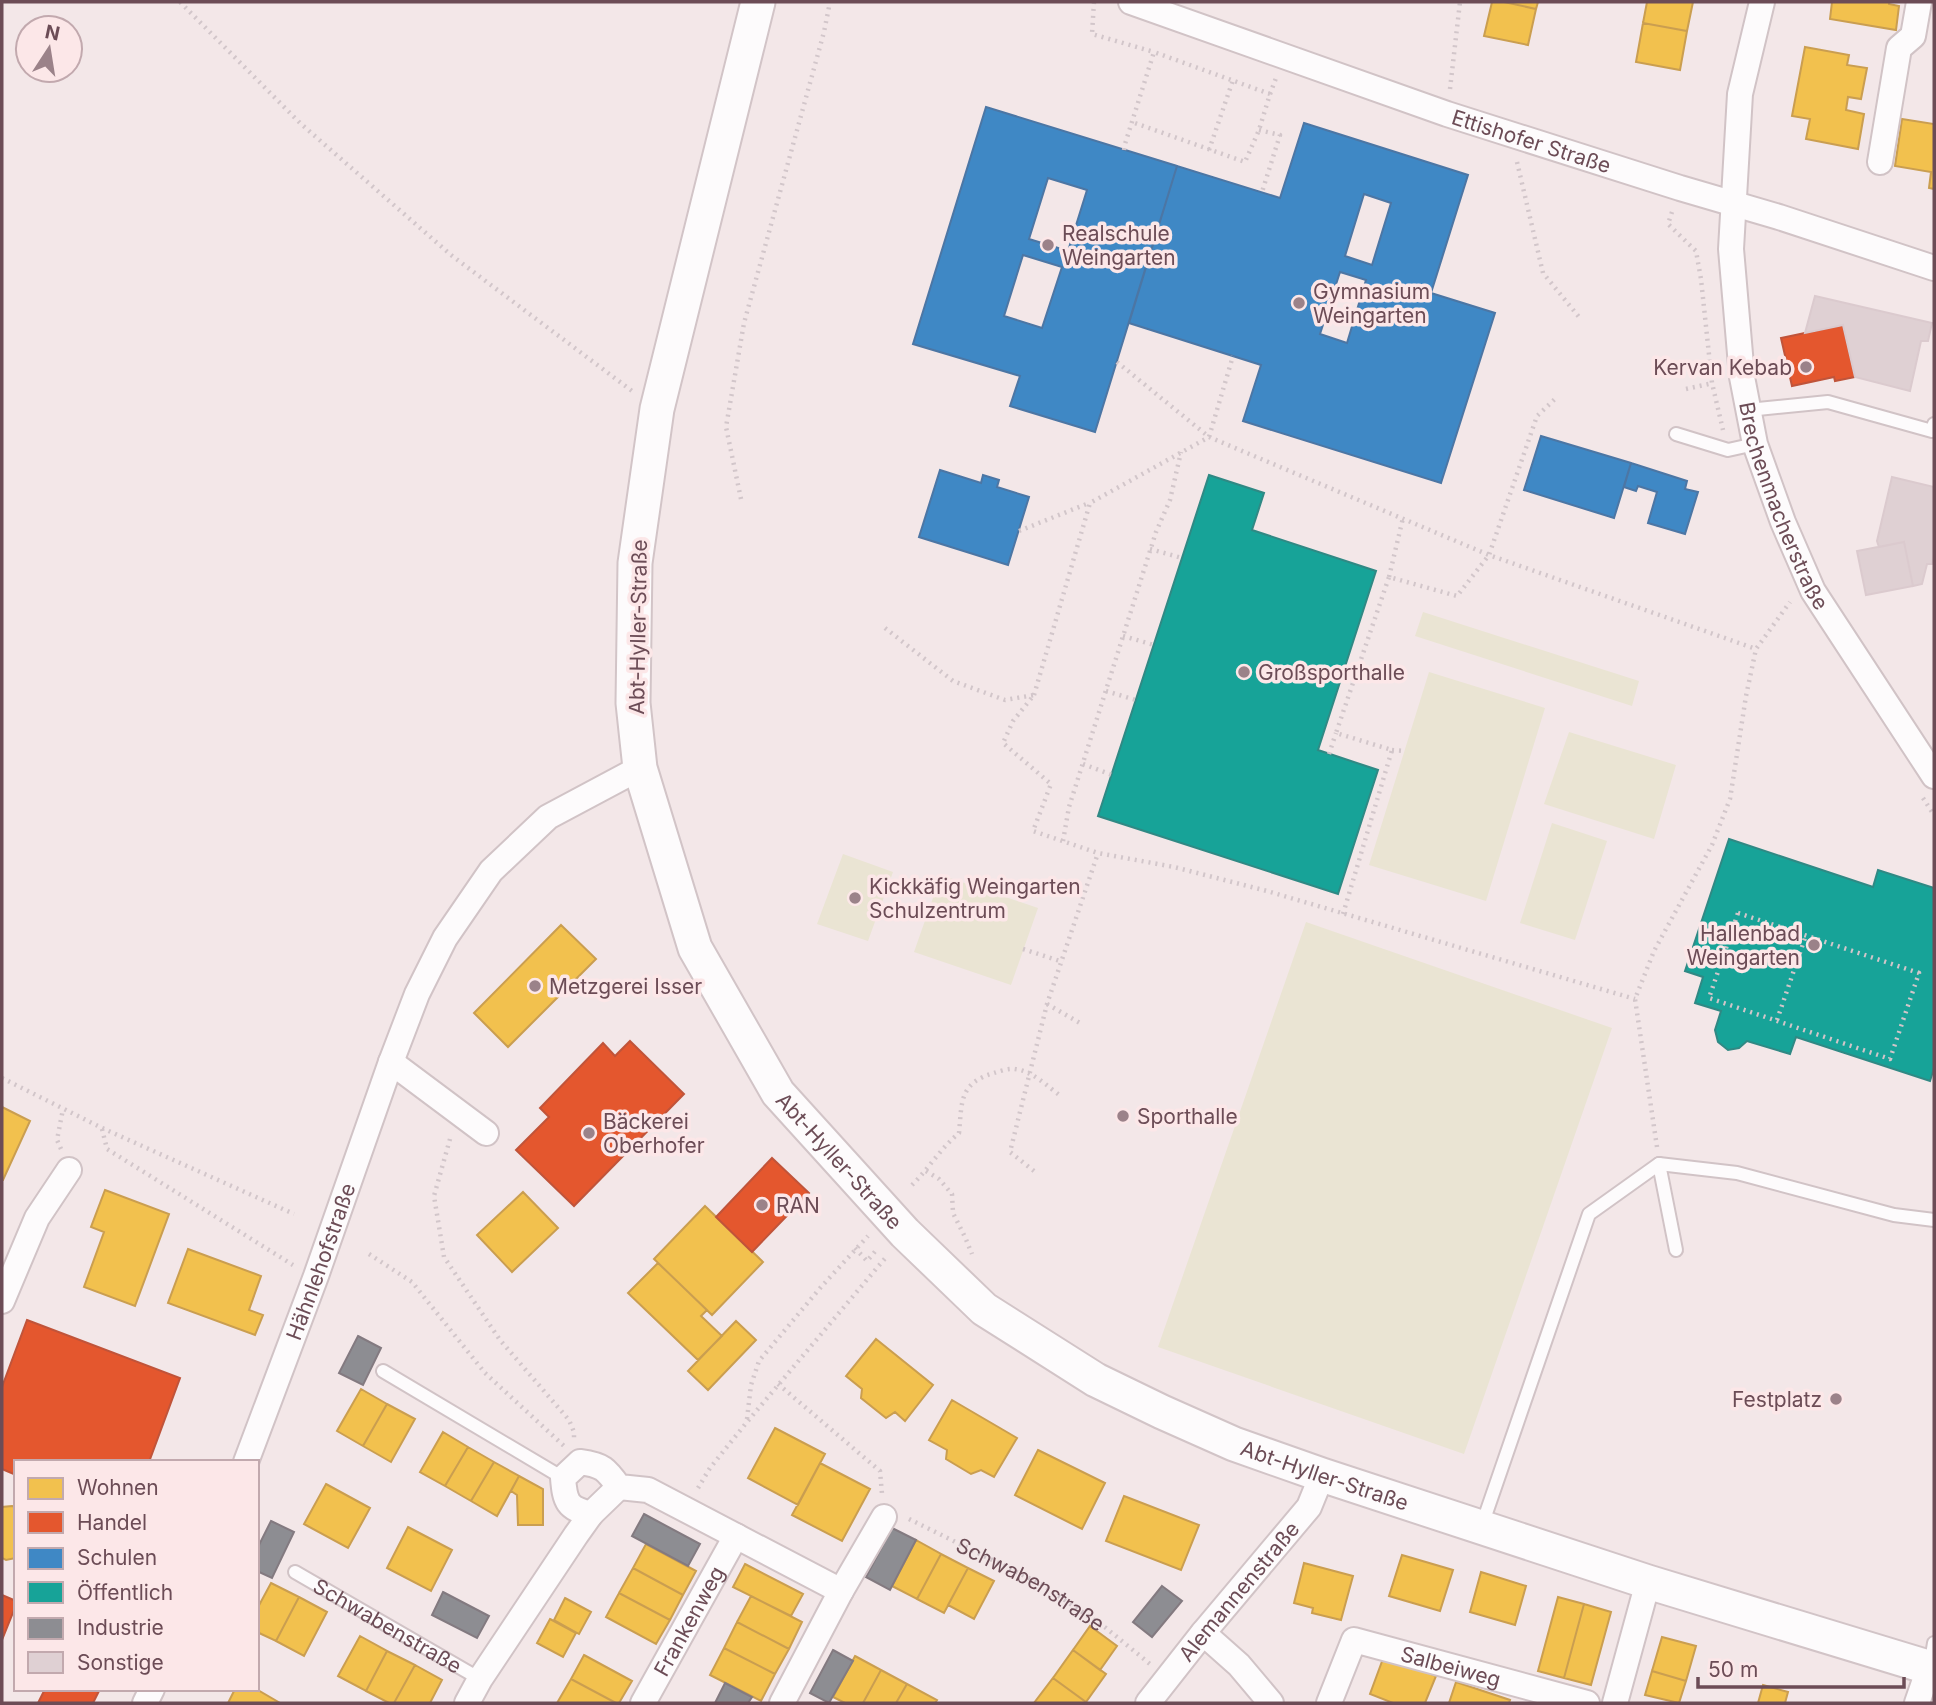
<svg xmlns="http://www.w3.org/2000/svg" width="1936" height="1705" font-family="Inter,sans-serif">
  <rect width="100%" height="100%" fill="#f3e7e8"/>
  <path fill="#eae4d3" d="M1423,612L1639,681L1632,706L1415,636Z
    M1429,672L1545,708L1486,901L1369,865Z
    M1569,732L1676,765L1654,839L1544,804Z
    M1552,823L1607,841L1575,940L1520,923Z
    M843,854L893,872L868,941L817,924Z
    M941,875L1038,908L1011,985L914,952Z
    M1306,922L1612,1028L1464,1454L1158,1347Z"/>
  <path fill="#f2c14e" stroke="#ca9e50" stroke-width="2" d="M1492,2H1504L1536,9L1528,45L1484,36Z
    M1504,2H1538L1536,9Z
    M1647,2H1693L1687,31L1643,23Z
    M1832,2H1889V4L1899,6L1896,30L1830,19Z
    M1643,23L1687,31L1680,70L1636,62Z
    M1805,47L1849,55L1847,65L1867,68L1861,99L1848,97L1846,110L1864,114L1858,149L1806,139L1810,119L1792,116Z
    M1902,119L1934,124V189L1929,188L1931,172L1895,166Z
    M561,925L596,959L508,1047L474,1013Z
    M2,1107L30,1121L3,1180H2Z
    M105,1190L169,1214L135,1306L84,1287L104,1232L91,1227Z
    M523,1192L558,1228L512,1272L477,1235Z
    M705,1206L763,1262L712,1315L654,1259Z
    M188,1249L261,1276L249,1310L263,1315L255,1335L168,1303Z
    M658,1263L707,1310L701,1316L722,1336L698,1360L628,1293Z
    M736,1321L756,1340L708,1390L688,1371Z
    M876,1339L933,1385L905,1421L895,1412L886,1418L861,1398L862,1389L846,1376Z
    M361,1389L387,1404L363,1446L337,1431Z
    M952,1400L1017,1438L994,1477L981,1470L971,1474L946,1459L947,1450L929,1440Z
    M387,1404L415,1419L391,1462L363,1446Z
    M775,1428L825,1454L798,1505L748,1478Z
    M443,1432L468,1447L445,1486L420,1472Z
    M468,1447L494,1462L471,1501L445,1486Z
    M1038,1450L1105,1483L1082,1529L1015,1495Z
    M494,1462L519,1476L497,1516L471,1501Z
    M820,1463L870,1489L842,1541L792,1515Z
    M519,1476L543,1489V1525H518L517,1495L511,1491Z
    M326,1484L370,1508L348,1548L304,1524Z
    M1124,1496L1199,1525L1181,1570L1106,1541Z
    M12,1506L16,1507V1558L6,1560L2,1558V1507Z
    M408,1527L452,1550L431,1591L387,1568Z
    M916,1540L941,1554L917,1599L892,1586Z
    M646,1544L696,1571L683,1595L633,1568Z
    M941,1554L968,1568L944,1613L917,1599Z
    M1402,1555L1453,1570L1440,1611L1389,1596Z
    M1304,1563L1353,1576L1341,1620L1312,1613L1313,1608L1294,1603Z
    M745,1564L803,1594L791,1616L733,1587Z
    M633,1568L683,1595L670,1620L619,1593Z
    M968,1568L994,1581L974,1619L948,1605Z
    M1481,1572L1526,1586L1515,1625L1470,1612Z
    M271,1583L299,1597L276,1641L257,1632V1609Z
    M619,1593L670,1620L656,1644L606,1617Z
    M751,1596L802,1622L789,1649L737,1622Z
    M299,1597L327,1612L304,1656L276,1641Z
    M1558,1597L1584,1604L1564,1678L1538,1671Z
    M565,1598L591,1612L579,1634L554,1620Z
    M1584,1604L1611,1612L1591,1685L1564,1678Z
    M550,1619L576,1633L563,1657L537,1643Z
    M737,1622L789,1649L775,1674L724,1648Z
    M1090,1626L1117,1646L1100,1670L1073,1650Z
    M360,1636L387,1651L366,1691L338,1676Z
    M1662,1637L1696,1646L1686,1681L1652,1671Z
    M724,1648L775,1674L761,1701L710,1675Z
    M1073,1650L1106,1674L1086,1702L1053,1678Z
    M387,1651L415,1665L394,1703H389L366,1691Z
    M584,1655L632,1681L619,1703H616L571,1679Z
    M855,1656L881,1670L863,1703H845L833,1697Z
    M1384,1656L1436,1676L1425,1703H1393L1370,1694Z
    M415,1665L442,1680L430,1703H394Z
    M881,1670L907,1684L896,1703H863Z
    M1652,1671L1686,1681L1679,1703L1645,1695Z
    M1053,1678L1086,1702L1085,1703H1034Z
    M571,1679L616,1703H557Z
    M1456,1682L1510,1700L1509,1703H1449Z
    M907,1684L937,1700L935,1703H896Z
    M1763,1685L1788,1692L1785,1703H1758Z
    M235,1689H256L280,1703H228Z"/>
  <path fill="#e4572e" stroke="#c0543a" stroke-width="2" d="M1843,325L1855,377L1835,381L1834,377L1792,386L1781,338Z
    M630,1041L684,1094L574,1206L516,1150L549,1117L540,1108L603,1043L615,1056Z
    M772,1158L809,1193L752,1252L716,1217Z
    M27,1320L180,1378L149,1462H16V1475L2,1469V1387Z
    M2,1595L16,1601V1605L2,1640Z
    M45,1689H100L93,1703H38Z"/>
  <path fill="#3f88c5" stroke="#4c76a4" stroke-width="2" fill-rule="evenodd" d="M986,107L1177,166L1095,432L1010,406L1020,376L913,344ZM1048,178L1087,190L1068,251L1029,239ZM1023,255L1062,267L1042,328L1004,316Z
    M1304,123L1468,175L1431,293L1495,313L1441,483L1243,421L1261,365L1129,323L1177,166L1280,198ZM1364,194L1391,203L1372,265L1345,256ZM1340,272L1366,280L1347,343L1320,334Z
    M1541,436L1631,463L1614,518L1524,490Z
    M1631,463L1687,481L1685,489L1698,492L1685,534L1648,523L1657,492L1638,486L1636,491L1624,487Z
    M940,470L981,483L983,475L999,480L997,487L1029,497L1008,565L919,537Z"/>
  <path fill="#17a398" stroke="#308984" stroke-width="2" d="M1209,475L1264,493L1252,530L1376,571L1318,750L1378,770L1338,894L1098,816Z
    M1729,839L1873,887L1878,870L1934,888V1068L1930,1081L1796,1037L1790,1054L1747,1041L1739,1048L1728,1050L1718,1042L1715,1030L1721,1011L1695,1003L1703,977L1685,971Z"/>
  <path fill="#8d8d92" stroke="#837a80" stroke-width="2" d="M358,1336L381,1348L363,1385L339,1373Z
    M644,1514L700,1544L688,1566L632,1536Z
    M271,1521L294,1532L272,1578L257,1571V1549Z
    M892,1528L916,1540L890,1590L866,1577Z
    M1162,1586L1182,1601L1152,1637L1133,1622Z
    M443,1592L489,1616L477,1638L432,1615Z
    M833,1650L853,1661L829,1703L810,1693Z
    M725,1683L752,1697L748,1703H715Z"/>
  <path fill="#dfd0d3" stroke="#dbcace" stroke-width="2" d="M1815,296L1932,323L1928,341H1921L1910,391L1855,377L1843,325L1805,333Z
    M1892,477L1934,487V555L1932,564H1927L1922,584L1913,586L1904,542L1879,547L1877,541Z
    M1904,542L1913,586L1866,595L1857,551Z"/>
  <g fill="none" stroke-linecap="round" stroke-linejoin="round">
    <defs>
      <g id="lane">
        <path d="M1748,410L1828,402L1932,431L1934,424"/>
        <path d="M1676,434L1728,450L1755,444"/>
        <path d="M1659,1164L1676,1250"/>
        <path d="M383,1371L563,1478"/>
        <path d="M1482,1525L1589,1214L1659,1164L1737,1173L1894,1215L1934,1220"/>
        <path id="s2" d="M295,1572L480,1679"/>
        <path d="M1930,1667L1934,1643"/>
      </g>
      <g id="street">
        <path id="s3" d="M1131,2L1447,114L1680,188L1779,217L1934,268"/>
        <path id="s4" d="M1762,2L1740,94L1731,249L1742,377L1755,444L1783,522L1813,591L1934,776"/>
        <path d="M1880,162L1899,48L1913,36L1919,2"/>
        <path d="M391,1062L486,1133"/>
        <path d="M2,1301L37,1218L69,1170"/>
        <path id="s5" d="M246,1462L316,1276L391,1062L417,994L445,938L491,871L548,817L640,768"/>
        <path d="M591,1514C567,1508 565,1502 563,1478L580,1462C603,1465 606,1469 619,1487L648,1490L841,1591"/>
        <path d="M1203,1633L1239,1665L1271,1703"/>
        <path d="M145,1703L152,1689"/>
        <path d="M467,1703L480,1679L576,1535L591,1514L619,1487"/>
        <path id="s6" d="M643,1703L736,1536"/>
        <path d="M782,1703L841,1591L884,1517"/>
        <path id="s7" d="M1148,1703L1203,1633L1309,1507L1322,1475"/>
        <path id="s8" d="M1329,1703L1354,1640L1587,1703"/>
        <path d="M1615,1703L1648,1582"/>
        <path d="M1917,1703L1929,1668"/>
      </g>
      <g id="secondary">
        <path id="s9" d="M758,2L657,409L635,563L633,703L640,768L695,948L778,1093L905,1233L984,1309L1096,1380L1162,1412L1234,1444L1322,1475L1648,1582L1934,1669"/>
      </g>
    </defs>
    <use href="#lane" stroke="#d1c3c6" stroke-width="16"/>
    <use href="#street" stroke="#d1c3c6" stroke-width="28"/>
    <use href="#secondary" stroke="#d2c4c7" stroke-width="37"/>
    <g stroke="#d2c6ca" stroke-width="4.5" stroke-dasharray="2 5" stroke-linecap="butt">
      <path d="M180,2L300,123L451,255L632,391"/>
      <path d="M1094,2L1092,34L1154,52"/>
      <path d="M1450,89L1460,2"/>
      <path d="M1270,94L1276,78"/>
      <path d="M1259,130L1280,135L1262,192"/>
      <path d="M1124,150L1125,144L1154,52L1270,94L1259,130L1245,162L1132,122"/>
      <path d="M1209,150L1233,80"/>
      <path d="M1517,162L1543,273L1579,317"/>
      <path d="M1672,212L1668,224L1696,251L1701,279L1712,383L1723,430"/>
      <path d="M1117,362L1209,437L1233,356"/>
      <path d="M1686,389L1713,383"/>
      <path d="M741,499L726,427L744,323L824,32L830,2"/>
      <path d="M1019,531L1089,503"/>
      <path d="M1150,549L1182,558"/>
      <path d="M1389,577L1403,518"/>
      <path d="M885,628L953,681L1005,700L1034,695L1013,721L1003,743L1051,784L1033,831L1098,853L1174,867L1267,891L1635,999"/>
      <path d="M1123,636L1154,645"/>
      <path d="M1106,691L1136,700"/>
      <path d="M1034,695L1090,503L1209,437L1489,555L1756,649"/>
      <path d="M1392,750L1404,751"/>
      <path d="M1329,754L1336,733"/>
      <path d="M1083,764L1112,775"/>
      <path d="M1923,798L1934,815"/>
      <path d="M1063,841L1069,807L1156,532L1170,500L1181,452"/>
      <path d="M1738,913L1919,973L1890,1059L1709,998Z"/>
      <path d="M1343,914L1392,750L1336,733L1389,577L1457,596L1489,555L1537,416L1557,397"/>
      <path d="M1023,949L1063,962"/>
      <path d="M1047,1004L1080,1023"/>
      <path d="M1777,1020L1806,935"/>
      <path d="M2,1078L102,1128L294,1214"/>
      <path d="M102,1129L107,1149L293,1265"/>
      <path d="M450,1139L434,1196L444,1257L500,1340L569,1420L574,1432V1440"/>
      <path d="M1657,1147L1635,999L1654,951L1712,845L1730,799L1746,696L1756,649L1790,602"/>
      <path d="M61,1149L57,1140L63,1109"/>
      <path d="M926,1171L939,1179L952,1194L953,1213L965,1237L972,1254"/>
      <path d="M1034,1171L1010,1152L1047,1004L1098,853"/>
      <path d="M912,1185C929,1168 941,1148 959,1133C962,1102 959,1083 994,1073C1000,1071 1009,1068 1015,1069C1033,1071 1048,1087 1062,1097"/>
      <path d="M855,1248L867,1261L878,1248"/>
      <path d="M369,1254L412,1282L485,1373L564,1446"/>
      <path d="M778,1384L880,1471L882,1494"/>
      <path d="M747,1419L751,1385L759,1361L821,1287L868,1236"/>
      <path d="M698,1488L710,1468L747,1422L887,1256"/>
      <path id="s1" d="M909,1519L1041,1584L1106,1628L1150,1664"/>
    </g>
    <use href="#lane" stroke="#fdfbfc" stroke-width="12"/>
    <use href="#street" stroke="#fdfbfc" stroke-width="24"/>
    <use href="#secondary" stroke="#fdfbfc" stroke-width="33"/>
  </g>
  <g fill="#9b8289" stroke="#fce7e8" stroke-width="2.5">
    <circle cx="1048" cy="245" r="7"/>
    <circle cx="1299" cy="303" r="7"/>
    <circle cx="1806" cy="367" r="7"/>
    <circle cx="1244" cy="672" r="7"/>
    <circle cx="855" cy="898" r="7"/>
    <circle cx="1814" cy="945" r="7"/>
    <circle cx="535" cy="986" r="7"/>
    <circle cx="1123" cy="1116" r="7"/>
    <circle cx="589" cy="1133" r="7"/>
    <circle cx="762" cy="1205" r="7"/>
    <circle cx="1836" cy="1399" r="7"/>
  </g>
  <g text-anchor="middle" dominant-baseline="central" stroke-width="7" stroke-linejoin="round" paint-order="stroke">
    <g font-size="21" fill="#6c4c56" stroke="#fce7e8">
      <text stroke="none"><textPath href="#s3" startOffset="424">Ettishofer Straße</textPath></text>
      <text stroke="none"><textPath href="#s4" startOffset="514">Brechenmacherstraße</textPath></text>
      <text transform="translate(638 627) rotate(-89)">Abt-Hyller-Straße</text>
      <text stroke="none"><textPath href="#s9" startOffset="1227">Abt-Hyller-Straße</textPath></text>
      <text stroke="none"><textPath href="#s5" startOffset="214">Hähnlehofstraße</textPath></text>
      <text stroke="none"><textPath href="#s9" startOffset="1815">Abt-Hyller-Straße</textPath></text>
      <text stroke="none"><textPath href="#s1" startOffset="138">Schwabenstraße</textPath></text>
      <text stroke="none"><textPath href="#s7" startOffset="144">Alemannenstraße</textPath></text>
      <text stroke="none"><textPath href="#s6" startOffset="94">Frankenweg</textPath></text>
      <text stroke="none"><textPath href="#s2" startOffset="107">Schwabenstraße</textPath></text>
      <text stroke="none"><textPath href="#s8" startOffset="168">Salbeiweg</textPath></text>
    </g>
    <g font-size="21" fill="#6c4c56" stroke="#fce7e8" text-anchor="start">
      <text x="1062" y="233">Realschule<tspan x="1062" dy="24">Weingarten</tspan></text>
      <text x="1313" y="291">Gymnasium<tspan x="1313" dy="24">Weingarten</tspan></text>
      <text x="1792" y="367" text-anchor="end">Kervan Kebab</text>
      <text x="1258" y="672">Großsporthalle</text>
      <text x="869" y="886">Kickkäfig Weingarten<tspan x="869" dy="24">Schulzentrum</tspan></text>
      <text x="1800" y="933" text-anchor="end">Hallenbad<tspan x="1800" dy="24">Weingarten</tspan></text>
      <text x="549" y="986">Metzgerei Isser</text>
      <text x="1137" y="1116">Sporthalle</text>
      <text x="603" y="1121">Bäckerei<tspan x="603" dy="24">Oberhofer</tspan></text>
      <text x="776" y="1205">RAN</text>
      <text x="1822" y="1399" text-anchor="end">Festplatz</text>
    </g>
  </g>
  <rect width="1936" height="1705" fill="none" stroke="#6c4c56" stroke-width="7"/>
  <rect x="14" y="1460" width="245" height="231" fill="#fce7e8" stroke="#c2a9ae" stroke-width="2"/>
  <rect x="28" y="1478" width="35" height="21" fill="#f2c14e" stroke="#c2a9ae" stroke-width="2"/>
  <text x="77" y="1495" font-size="21" fill="#6c4c56">Wohnen</text>
  <rect x="28" y="1512" width="35" height="21" fill="#e4572e" stroke="#c2a9ae" stroke-width="2"/>
  <text x="77" y="1530" font-size="21" fill="#6c4c56">Handel</text>
  <rect x="28" y="1548" width="35" height="21" fill="#3f88c5" stroke="#c2a9ae" stroke-width="2"/>
  <text x="77" y="1565" font-size="21" fill="#6c4c56">Schulen</text>
  <rect x="28" y="1582" width="35" height="21" fill="#17a398" stroke="#c2a9ae" stroke-width="2"/>
  <text x="77" y="1600" font-size="21" fill="#6c4c56">Öffentlich</text>
  <rect x="28" y="1618" width="35" height="21" fill="#8d8d92" stroke="#c2a9ae" stroke-width="2"/>
  <text x="77" y="1635" font-size="21" fill="#6c4c56">Industrie</text>
  <rect x="28" y="1652" width="35" height="21" fill="#dfd0d3" stroke="#c2a9ae" stroke-width="2"/>
  <text x="77" y="1670" font-size="21" fill="#6c4c56">Sonstige</text>
  <g transform="translate(49 49) rotate(12)"><circle r="33" fill="#fce7e8" stroke="#c2a9ae" stroke-width="2"/>
  <path d="M0-5L12 26L0 18L-12 26Z" fill="#9b8289"/>
  <text y="-10" font-size="19" font-weight="bold" text-anchor="middle" fill="#6c4c56">N</text>
  </g>
  <path d="M1698 1677v10h206v-10" fill="none" stroke="#6c4c56" stroke-width="3.5"/>
  <text x="1708" y="1677" font-size="21" fill="#6c4c56" stroke="#fce7e8" stroke-width="5" paint-order="stroke">50 m</text>
</svg>
